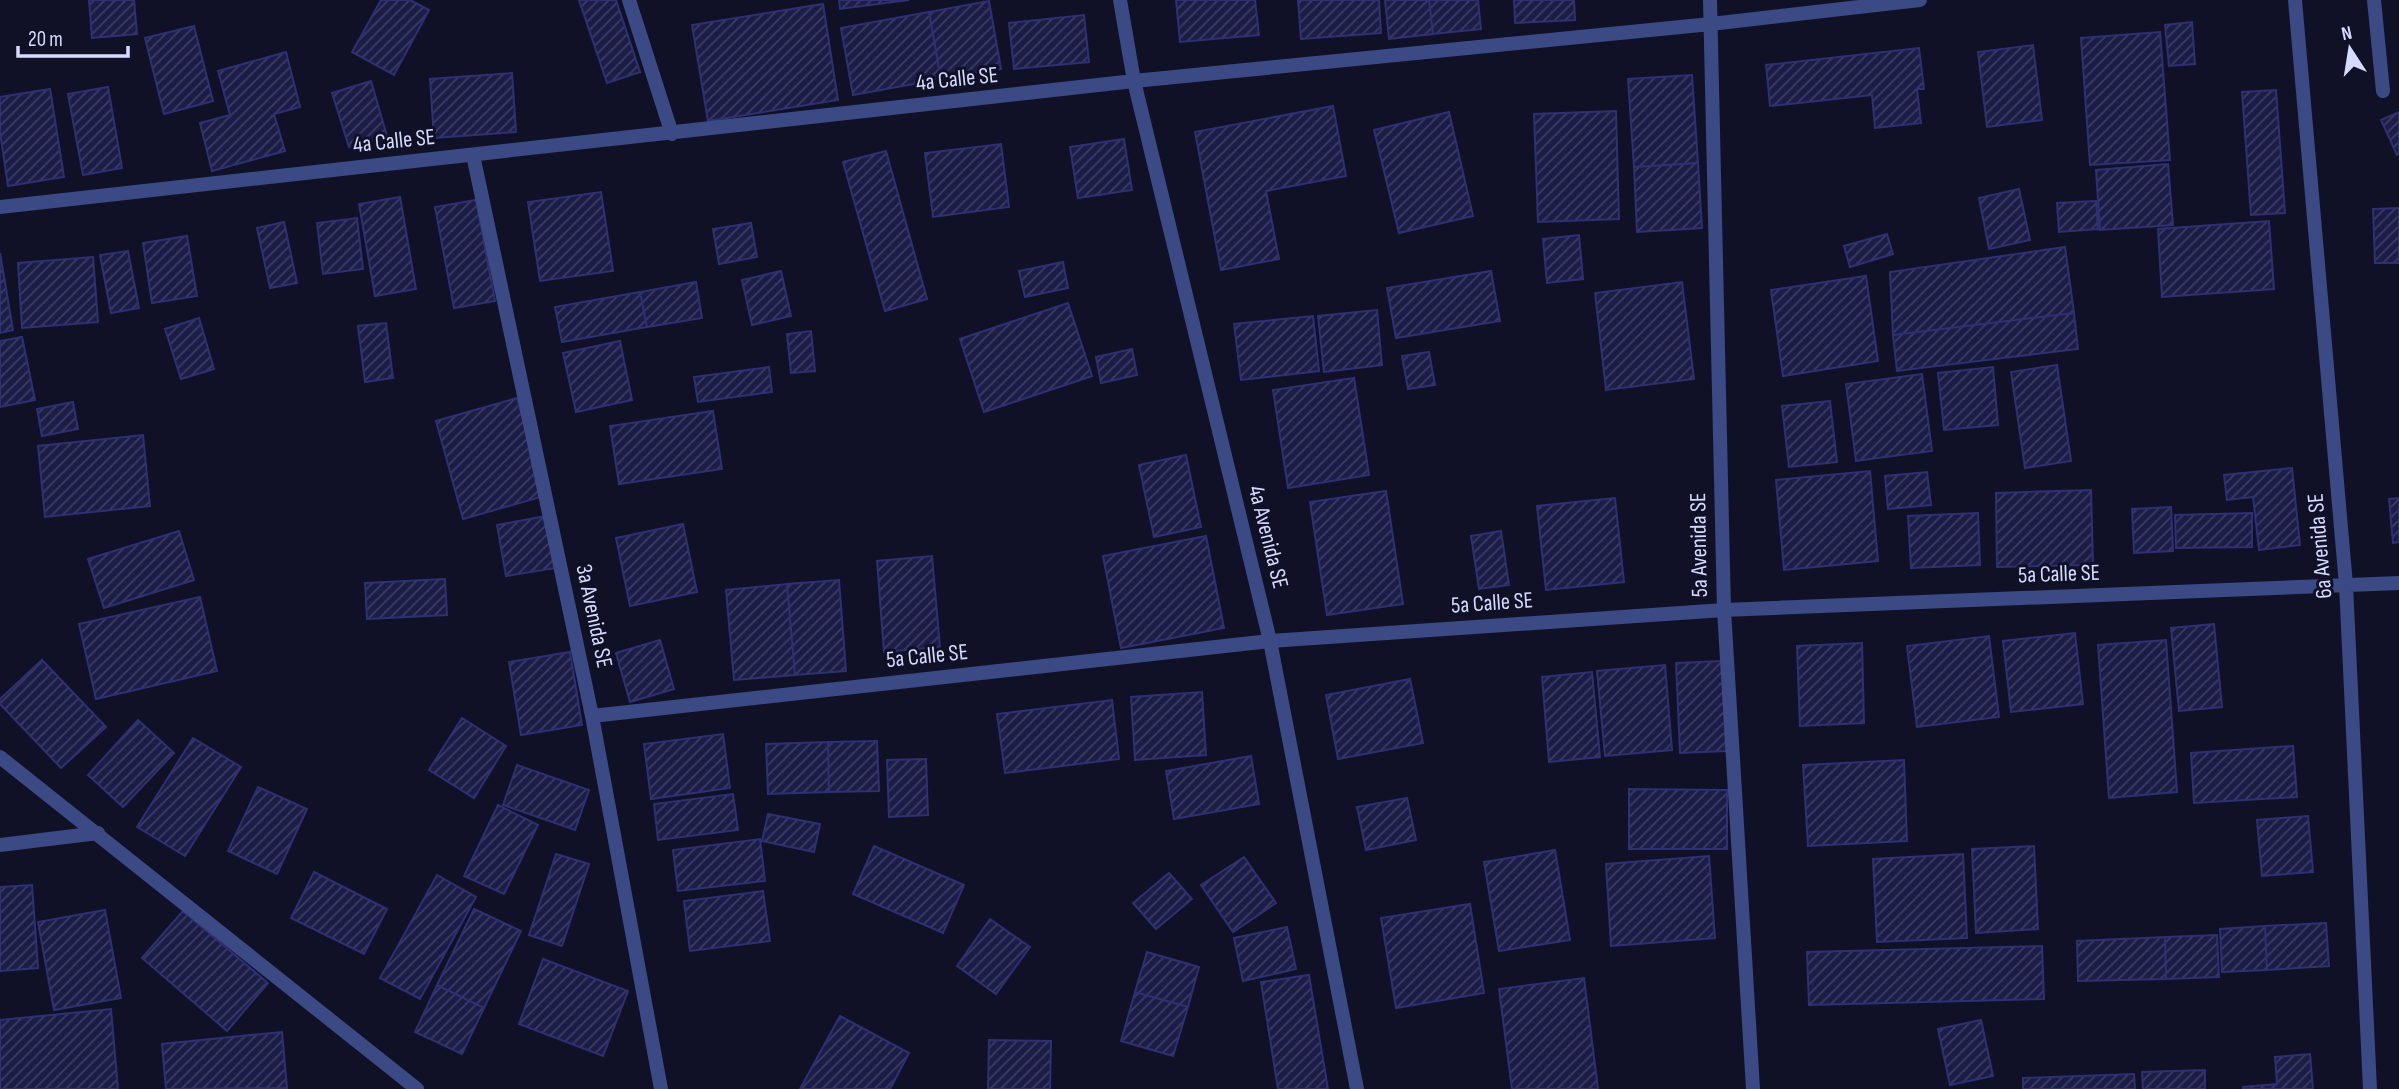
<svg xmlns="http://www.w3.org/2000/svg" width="2399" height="1089" font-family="'Sofia Sans Condensed',sans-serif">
  <defs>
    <pattern id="building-hatch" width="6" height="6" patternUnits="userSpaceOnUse" patternTransform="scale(1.75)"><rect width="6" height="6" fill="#1c1d47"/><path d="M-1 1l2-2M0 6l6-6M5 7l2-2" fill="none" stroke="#3c3d63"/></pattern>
  </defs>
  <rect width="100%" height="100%" fill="#101127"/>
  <path fill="url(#building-hatch)" stroke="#2e3073" stroke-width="2" d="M89,0H134L137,34L92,38Z
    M381,0H410L429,10L394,75L352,52Z
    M579,0H616L640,72L607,83Z
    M839,0H909L840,9Z
    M1176,0H1255L1259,35L1180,42Z
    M1298,0H1379L1381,33L1301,39Z
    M1385,0H1429L1433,34L1389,39Z
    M1429,0H1478L1481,29L1433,34Z
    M1514,0H1574L1575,20L1515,23Z
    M989,1L1001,69L941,79L929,12Z
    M823,4L838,100L708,121L692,25Z
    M929,12L941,79L853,95L841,28Z
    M1084,15L1089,62L1014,69L1009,23Z
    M2192,22L2195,64L2169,66L2165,25Z
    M194,26L213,101L164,114L145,38Z
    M2160,32L2170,160L2090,165L2081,38Z
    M2033,45L2042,120L1987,127L1978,52Z
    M1919,48L1924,89H1917L1921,123L1875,128L1872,95L1770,106L1766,65Z
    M286,52L300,107L274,114L285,151L212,171L200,123L230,115L218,71Z
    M512,73L516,132L434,138L430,79Z
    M1692,75L1698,163L1634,167L1628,79Z
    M371,81L387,136L349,147L332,93Z
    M108,87L122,168L83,175L68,94Z
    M50,89L64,177L8,186L0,132V97Z
    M2276,90L2285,213L2251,215L2242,92Z
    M1333,106L1346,176L1266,191L1279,259L1221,270L1195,132Z
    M1616,111L1619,219L1538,222L1534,114Z
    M1449,112L1473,216L1399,233L1374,130Z
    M2399,112V154L2397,155L2381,120Z
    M1124,139L1132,190L1078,198L1070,147Z
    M1001,144L1009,207L933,217L925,153Z
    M886,151L927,299L885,311L843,162Z
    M1698,163L1702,228L1637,232L1634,167Z
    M2168,164L2173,225L2100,230L2096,170Z
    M2019,189L2030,240L1989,249L1979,198Z
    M601,192L613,271L540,281L528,202Z
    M400,197L416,289L375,296L359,204Z
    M476,200L495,301L454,308L435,207Z
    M2096,201L2098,229L2059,232L2057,203Z
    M2399,208V263H2375L2373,209Z
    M357,218L363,269L323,274L317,223Z
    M2269,221L2274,289L2162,297L2158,229Z
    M284,222L297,283L270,288L257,228Z
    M751,223L757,257L719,264L713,229Z
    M1887,234L1893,254L1850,267L1844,246Z
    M1579,235L1583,279L1547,283L1543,239Z
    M187,236L197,296L152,303L143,243Z
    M2065,247L2074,313L1893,335L1890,272Z
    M128,251L139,308L111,313L100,255Z
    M0,253L13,330L0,333Z
    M93,257L98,322L22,328L18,263Z
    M1063,262L1068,288L1025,297L1019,271Z
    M781,271L791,316L752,325L742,280Z
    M1491,271L1500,321L1396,338L1387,288Z
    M1866,276L1878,361L1783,376L1771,290Z
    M696,282L702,318L647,327L640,292Z
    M1682,282L1694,379L1606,390L1595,293Z
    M640,292L647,327L562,342L555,307Z
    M1068,303L1092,376L984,412L960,339Z
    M1377,310L1382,365L1324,372L1318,316Z
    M2074,313L2078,349L1897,371L1893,335Z
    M1313,316L1319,371L1241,380L1234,324Z
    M199,318L214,369L181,379L165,329Z
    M386,323L393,378L365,382L358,326Z
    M811,331L815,371L791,373L787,334Z
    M22,337L35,400L0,407V341Z
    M620,341L632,400L576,412L563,353Z
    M1132,349L1137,375L1101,383L1096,357Z
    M1429,352L1435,385L1408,389L1402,356Z
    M2057,365L2071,461L2025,468L2011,372Z
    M769,367L772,392L698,402L694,377Z
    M1993,367L1998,425L1944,430L1938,373Z
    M1922,374L1932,451L1856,461L1846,384Z
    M1354,378L1369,475L1288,488L1273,390Z
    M517,398L544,496L463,519L436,421Z
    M1830,401L1837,462L1789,467L1782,406Z
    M73,402L78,429L42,436L37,409Z
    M713,411L722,469L619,484L610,426Z
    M143,435L150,506L45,517L38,446Z
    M1186,455L1201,527L1154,537L1139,465Z
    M2292,468L2300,545L2259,550L2253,497L2227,500L2224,475Z
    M1870,471L1878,561L1784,570L1776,480Z
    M1927,472L1931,505L1888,509L1885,476Z
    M2091,490L2093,565L1997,567L1996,493Z
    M1386,491L1403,604L1327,615L1310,502Z
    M1615,498L1624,582L1546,590L1537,506Z
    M2399,498V542L2393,543L2389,499Z
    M2171,507L2173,551L2134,553L2132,509Z
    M1978,513L1980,565L1911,568L1908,516Z
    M2252,513V547L2176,548L2175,515Z
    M546,516L555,568L506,576L497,525Z
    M683,524L697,592L630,606L616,538Z
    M179,531L194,580L104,608L88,559Z
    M1501,531L1509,585L1479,589L1471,536Z
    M1206,536L1224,628L1121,648L1103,556Z
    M932,556L940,647L884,652L877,561Z
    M445,579L447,615L367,619L365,583Z
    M839,580L846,671L795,675L787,584Z
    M787,584L795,675L734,680L726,590Z
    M200,597L217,671L96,699L79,624Z
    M2214,624L2222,707L2179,711L2171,628Z
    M2075,633L2083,704L2011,712L2003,641Z
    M1989,636L1999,717L1917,727L1907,646Z
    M660,640L674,689L630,702L616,653Z
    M2166,640L2177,792L2109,798L2098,645Z
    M1862,643L1864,723L1800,726L1797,646Z
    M570,652L582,725L521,735L509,662Z
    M42,660L106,727L61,768L0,704V699Z
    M1722,661L1726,751L1680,753L1676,663Z
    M1665,665L1672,750L1605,756L1597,671Z
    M1592,672L1600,757L1549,762L1542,677Z
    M1410,679L1423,743L1338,759L1326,695Z
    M1202,692L1206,755L1135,760L1131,697Z
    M1112,700L1119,759L1005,773L997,714Z
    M462,718L506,746L474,798L429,770Z
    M138,720L174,753L123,807L88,775Z
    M723,734L730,788L651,799L644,744Z
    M193,738L241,767L185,856L137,827Z
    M877,741L879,791L829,792L828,742Z
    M828,742L829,792L768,794L766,744Z
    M2293,746L2297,797L2194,803L2191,753Z
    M1251,756L1259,804L1174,819L1166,771Z
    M926,759L928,815L889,817L887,760Z
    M1904,760L1907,841L1808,846L1803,765Z
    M517,765L589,790L575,830L503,805Z
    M258,787L307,809L277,874L228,851Z
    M1629,789L1727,790V849H1629Z
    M733,794L738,830L658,840L654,804Z
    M1407,798L1416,840L1366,850L1357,807Z
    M498,805L538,825L504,894L464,876Z
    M768,814L820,824L814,852L762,841Z
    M2308,816L2313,872L2262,876L2257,820Z
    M760,839L765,881L678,891L673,850Z
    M874,846L964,885L943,933L853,894Z
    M2034,846L2038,929L1976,933L1972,849Z
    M1555,850L1570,940L1499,951L1484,862Z
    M556,854L589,864L562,946L529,935Z
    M1963,854L1967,938L1877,942L1873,859Z
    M1709,856L1715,938L1611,946L1606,864Z
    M1244,857L1276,903L1233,932L1201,885Z
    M314,872L387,909L364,954L291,918Z
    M1169,873L1192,899L1156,929L1133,903Z
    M437,875L476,897L420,999L380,978Z
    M32,885L38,968L0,971V887Z
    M763,891L770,941L690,951L684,901Z
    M1470,904L1484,993L1396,1008L1381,918Z
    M474,909L521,931L484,1008L437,985Z
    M105,910L121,998L54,1010L38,922Z
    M183,911L268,983L227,1031L142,958Z
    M990,919L1030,947L996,994L957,966Z
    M2326,923L2329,966L2267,970L2265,926Z
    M2265,926L2267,970L2222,972L2220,929Z
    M1287,927L1296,969L1243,981L1234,938Z
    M2217,935L2219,977L2166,979L2165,937Z
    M2165,937L2166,979L2078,981L2077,941Z
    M2042,946L2044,999L1809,1005L1807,952Z
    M1147,952L1199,967L1188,1007L1135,992Z
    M543,959L628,991L603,1056L519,1024Z
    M1309,975L1328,1089H1278L1261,982Z
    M1584,978L1598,1089H1512L1499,989Z
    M437,985L484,1008L462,1054L415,1032Z
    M1135,992L1188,1007L1173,1056L1121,1041Z
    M111,1009L118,1089H0V1020Z
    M840,1016L909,1053L890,1089H800Z
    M1981,1020L1993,1076L1950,1085L1938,1029Z
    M282,1032L287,1088L166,1089L162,1044Z
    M989,1040L1051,1041L1050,1089H988Z
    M2310,1054L2313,1089H2243V1087L2277,1084L2275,1057Z
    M2205,1070V1089H2143L2142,1072Z
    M2134,1074L2135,1089H2023V1078Z"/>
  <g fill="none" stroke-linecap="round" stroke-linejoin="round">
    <path stroke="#3b4985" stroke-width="14" d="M2374,0L2383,91"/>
    <path stroke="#3b4985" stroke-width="14" d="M629,0L672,134
      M1120,0L1134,81L1270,641L1357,1089
      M1710,0L1724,610L1753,1089
      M2295,0L2346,585L2370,1089
      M473,155L592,716L661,1089
      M0,207L1134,81L1711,24L1920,0
      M592,716L1270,641L1724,610L2399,583
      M0,757L417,1089
      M0,845L98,833"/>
  </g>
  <g text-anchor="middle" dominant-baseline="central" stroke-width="6" stroke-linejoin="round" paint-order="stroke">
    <g font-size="23" fill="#d6dafe" stroke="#101127">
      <text transform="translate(957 79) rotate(-6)">4a Calle SE</text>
      <text transform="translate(394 141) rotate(-6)">4a Calle SE</text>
      <text transform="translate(1268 537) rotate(76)">4a Avenida SE</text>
      <text transform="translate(1699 545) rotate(-91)">5a Avenida SE</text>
      <text transform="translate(2320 546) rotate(-95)">6a Avenida SE</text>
      <text transform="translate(2059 574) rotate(-2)">5a Calle SE</text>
      <text transform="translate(1492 603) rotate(-4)">5a Calle SE</text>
      <text transform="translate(594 616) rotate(78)">3a Avenida SE</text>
      <text transform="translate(927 656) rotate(-6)">5a Calle SE</text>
    </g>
  </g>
  <g transform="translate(2350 49) rotate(348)" stroke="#101127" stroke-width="5" paint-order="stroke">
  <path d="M0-5L12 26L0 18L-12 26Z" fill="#d6dafe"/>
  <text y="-10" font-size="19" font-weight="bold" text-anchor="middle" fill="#d6dafe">N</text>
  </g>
  <path d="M18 46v10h110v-10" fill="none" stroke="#d6dafe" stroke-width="3.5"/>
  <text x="28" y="46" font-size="21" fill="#d6dafe" stroke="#101127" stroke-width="5" paint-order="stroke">20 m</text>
</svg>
